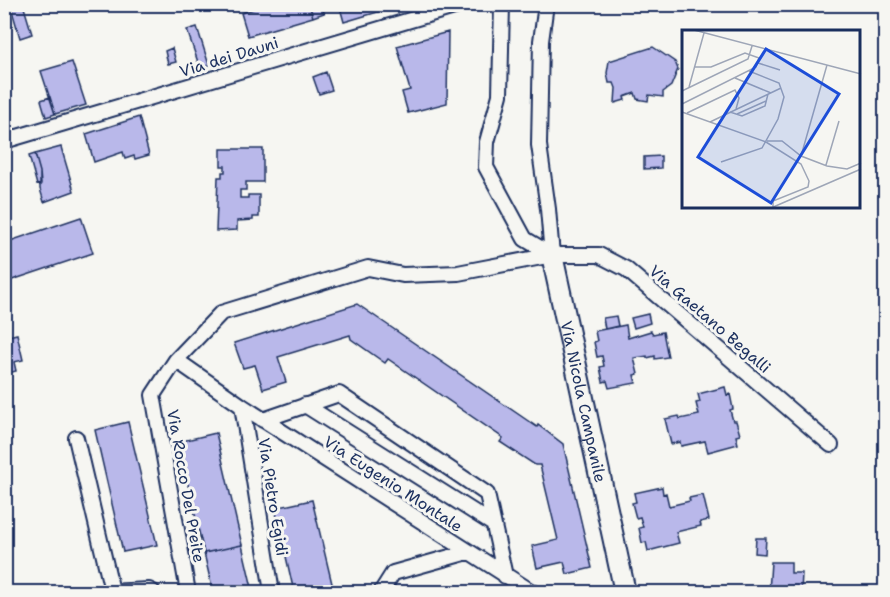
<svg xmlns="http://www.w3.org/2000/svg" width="890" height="597" font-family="'Shantell Sans',sans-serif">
  <rect width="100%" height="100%" fill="#f6f6f2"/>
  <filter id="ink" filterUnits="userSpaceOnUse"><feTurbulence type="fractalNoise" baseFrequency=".0167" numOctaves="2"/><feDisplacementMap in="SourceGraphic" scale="12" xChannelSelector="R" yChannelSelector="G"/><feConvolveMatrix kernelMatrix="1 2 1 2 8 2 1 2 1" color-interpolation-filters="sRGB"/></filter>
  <g filter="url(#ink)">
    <path fill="#b9b8ea" stroke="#1b2f5e" stroke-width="1.5" d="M10,4H23L32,34L20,38Z
      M269,4H309L313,17L248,36L241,13Z
      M309,4H322L324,13L313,17Z
      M339,4H387L388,9L344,22Z
      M197,27L209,65L200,68L187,30Z
      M448,32L447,103L408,113L402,92L410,90L397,46Z
      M653,47L675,62L678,69L671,86L663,92V97L649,95L648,101L637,99L635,93L624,97L625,100L615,103L616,88L614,83H609L607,73L609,61Z
      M172,48L176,62L168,64L165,51Z
      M72,62L86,105L55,114L41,71Z
      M326,72L332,90L319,94L313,77Z
      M50,97L55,114L46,117L41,100Z
      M139,117L149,155L135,159L134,156L125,159L123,152L94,162L86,134Z
      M61,147L74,191L44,202L40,189V172L35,154Z
      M221,149H263V182H246V190H240V198H248V195H259V217H253V220L237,221V230L216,231L218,177H222V172H225V166H221Z
      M35,154L40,172L41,184L37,185L29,156Z
      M661,156V168L644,169V157Z
      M81,217L93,253L9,281L4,267V243Z
      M357,304L537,427L538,425L563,444L592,568L567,574L564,562L537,568L532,546L558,540L540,465H535L500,442L503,438L388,359L385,363L351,339L350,335L278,357L286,382L263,389L255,365L243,368L234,343Z
      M648,314L650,323L634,328L631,318Z
      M616,316L618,326L605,329L603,318Z
      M626,325L628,338L651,331L653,334L663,332L668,357L655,359V356L647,358V356L634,358L638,374L634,375L636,383L609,388L607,381L603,382L600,367L604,366L602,356L597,357L594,342L597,341L595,331Z
      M17,334L23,360L14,362L16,371L4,374V337Z
      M725,387L727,395L730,394L733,409L730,410L733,421H736L740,435L736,436L738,444L708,452L705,441L681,446L680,442L671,444L665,419L679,416L680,419L699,415L696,403L700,402L698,394Z
      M128,422L157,545L123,552L95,430Z
      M216,433L242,545L204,553L178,442Z
      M662,487L663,494L666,493L669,506L690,501L689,498L703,495L709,520L700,522L701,526L676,532L679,543L648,551L646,542L642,543L639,528L643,527L640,517L636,518L632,503L636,502L634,493Z
      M312,500L334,592H294L275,508Z
      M756,538H766L765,554L755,553Z
      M242,545L253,592H213L204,553Z
      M771,562H791V573H802L801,592H769Z"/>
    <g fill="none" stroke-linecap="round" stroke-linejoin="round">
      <defs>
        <path id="street" d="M502,4L500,95L487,142L486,167L525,239L552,255
          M546,4L541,41L539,145L548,209L552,255
          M4,141L464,4
          M176,360L242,406L532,592
          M305,405L493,524
          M242,406L272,592
          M263,420L339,394L487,494L505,576
          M76,438L112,591
          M108,592L149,590L153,592
          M188,592L153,395L176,360L221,313L368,268L403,275L458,273L552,255H599L626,269L831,445
          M381,592L393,573L468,552"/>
        <g id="secondary">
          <path id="s1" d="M552,255L625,592"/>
        </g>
      </defs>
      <use href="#street" stroke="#1b2f5e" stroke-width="18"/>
      <use href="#secondary" stroke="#1b2f5e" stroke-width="24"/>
      <use href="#street" stroke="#f6f6f2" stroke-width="14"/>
      <use href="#secondary" stroke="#f6f6f2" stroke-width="20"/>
    </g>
  </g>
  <g text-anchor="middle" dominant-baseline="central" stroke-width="6" stroke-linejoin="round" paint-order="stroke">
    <g font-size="16" fill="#1b2f5e" stroke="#f6f6f2">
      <text transform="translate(229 57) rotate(-17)">Via dei Dauni</text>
      <text transform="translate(710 319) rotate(41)">Via Gaetano Begalli</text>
      <text stroke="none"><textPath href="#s1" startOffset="150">Via Nicola Campanile</textPath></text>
      <text transform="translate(393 484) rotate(33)">Via Eugenio Montale</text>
      <text transform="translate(186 486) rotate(80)">Via Rocco Del Preite</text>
      <text transform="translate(273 497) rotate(81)">Via Pietro Egidi</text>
    </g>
  </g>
  <g transform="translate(682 30)">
    <rect width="178" height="178" fill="#f6f6f2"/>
    <path fill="none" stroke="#9ea6b7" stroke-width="1.5" d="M12,0L179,44M76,33L98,40M53,48L89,63M7,57L22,3M0,61L66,29L70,16M0,74L74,37L77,28L63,23L29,37H13M0,82L84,112L119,134L127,151L126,157L91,171V177M48,82L60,86L83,76L86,64M5,83L53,60L57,68L54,79M55,84L84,71M28,92L99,58M85,111H100L119,126L145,136L165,139L179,133M119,126L145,35M39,132L80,118L96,89L102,67L97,53L67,41M144,135L157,91M89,178L179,139"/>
    <path fill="#1d4ed8" fill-opacity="0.15" stroke="#1d4ed8" stroke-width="3" d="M84,19L157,64L89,173L16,127Z"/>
    <rect width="178" height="178" fill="none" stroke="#1b2f5e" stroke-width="3"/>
  </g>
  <rect width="890" height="597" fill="none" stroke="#f6f6f2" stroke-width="24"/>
  <rect x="12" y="12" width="866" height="573" fill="none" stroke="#1b2f5e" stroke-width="2" filter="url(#ink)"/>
</svg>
